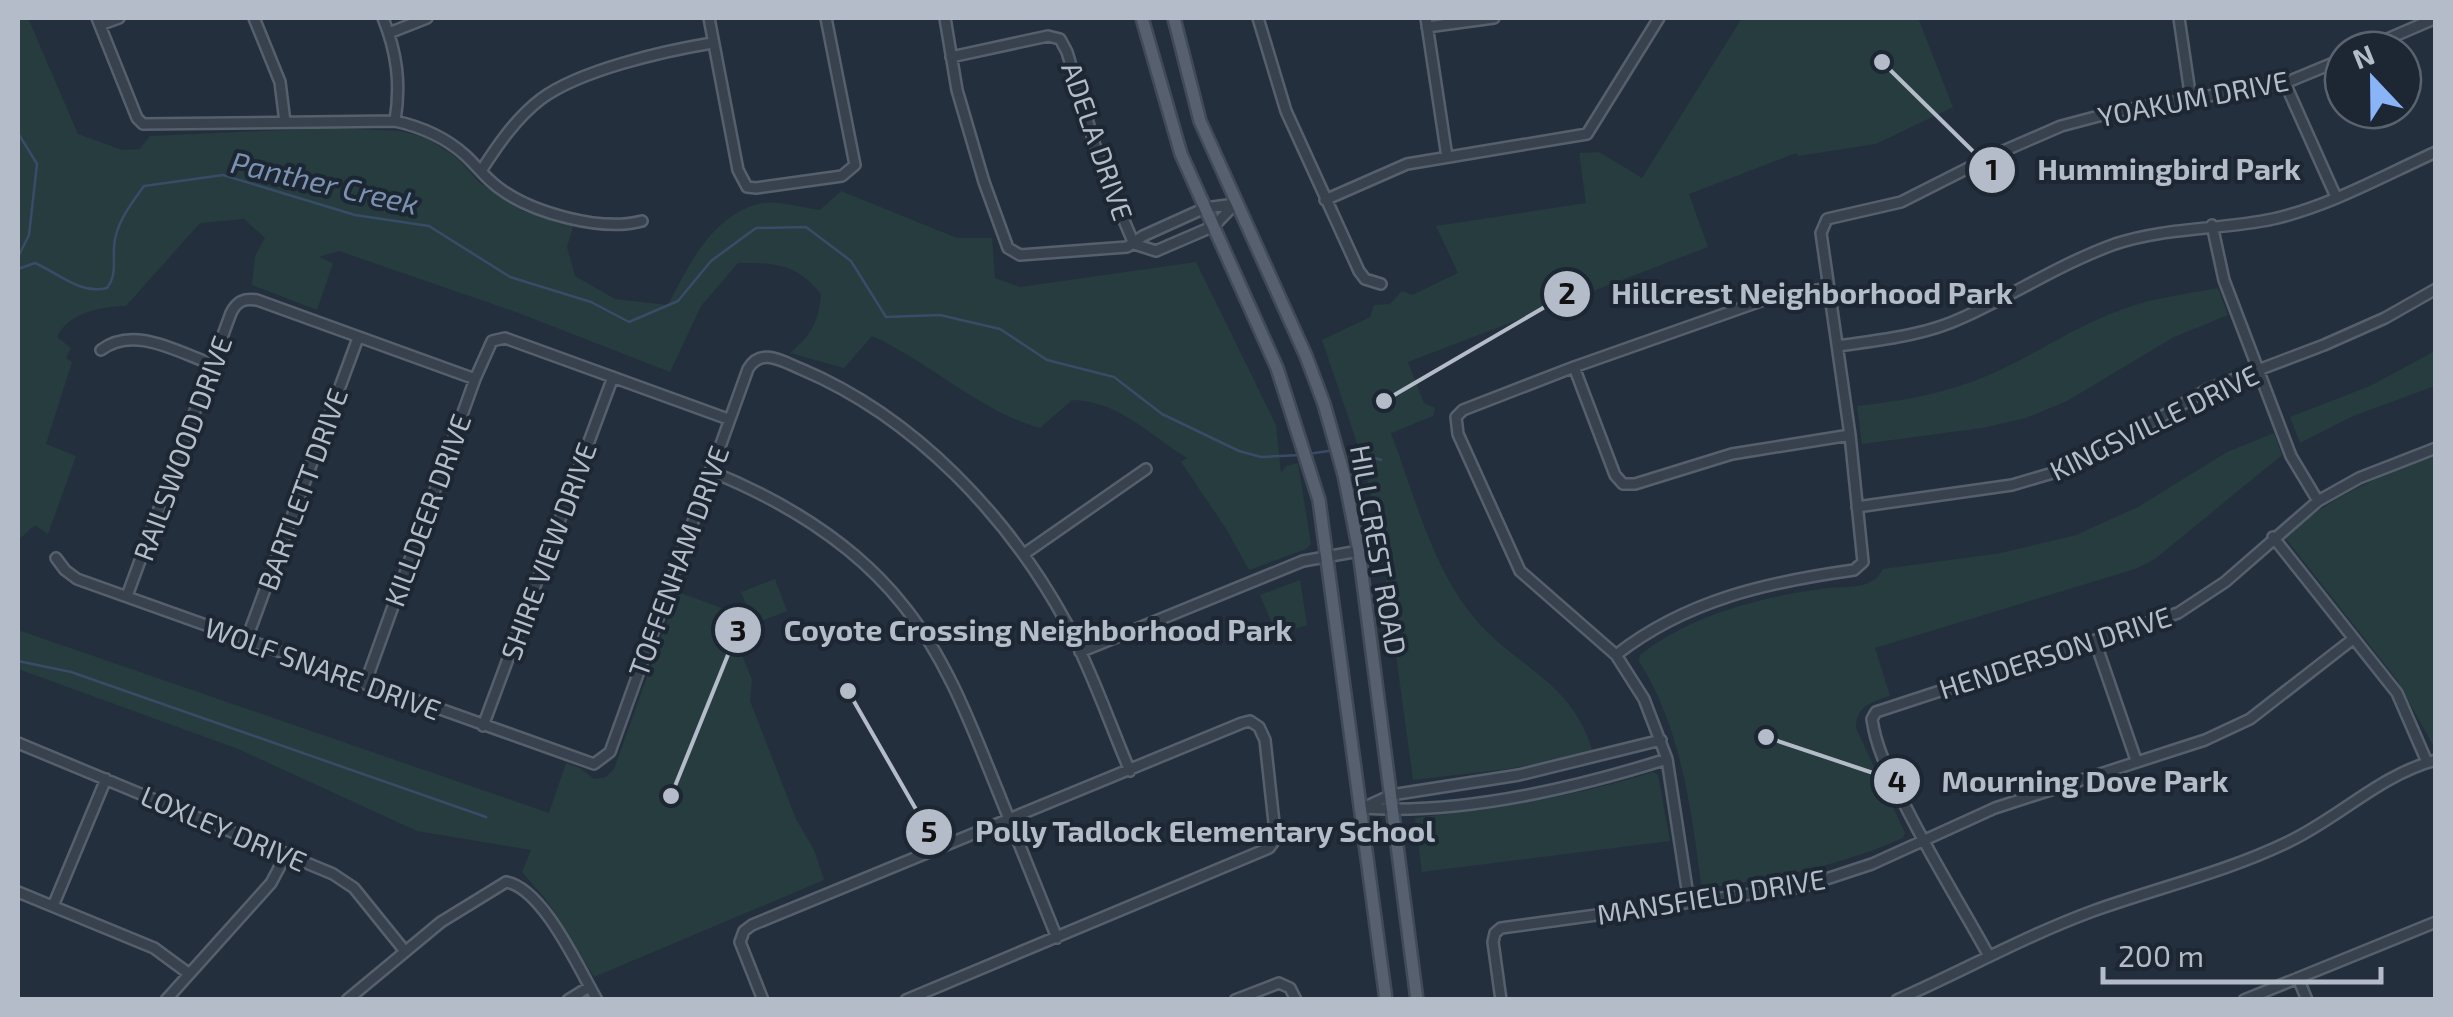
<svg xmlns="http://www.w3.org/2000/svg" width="2453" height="1017" font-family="'Exo 2',sans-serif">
  <rect width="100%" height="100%" fill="#242f3e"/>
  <path fill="#263c3f" d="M18,18H28L78,134L122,150L140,149L150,136L331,128L400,131L425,137L456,157L481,184L523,211L574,224L567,247L575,276L615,299L668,305C688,266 712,216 758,204C775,199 803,208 820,210L841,191L957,238H992L995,278L1020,287L1196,262L1276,425L1281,473L1286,466L1298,463L1311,544L1306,549L1249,570L1227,530L1181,462L1187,458C1148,434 1119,401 1072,400L1040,428C979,411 930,362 872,336L844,368L790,353C811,335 819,322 821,294C796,263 776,263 738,263L701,306L670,372L516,312L339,251L319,257L333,263L317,310L252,285L255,256L265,238L244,219L200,223L126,306C100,307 69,312 57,337L71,348L66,358L72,362L46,444L76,456L48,534L35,525L18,540Z
    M1742,18H1918L1953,107L1876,144L1798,156L1796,153L1689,194L1708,247L1408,362L1424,403L1435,408L1433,416L1391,433C1413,491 1430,560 1468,610C1511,668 1570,675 1593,752L1509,769L1413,780L1380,537L1363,461L1322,340L1370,317L1374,305L1390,304L1402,291L1412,295L1458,273L1436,226L1586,203L1579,153L1599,152L1642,178Z
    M2218,288L2228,315L2174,337L2067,401L2026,418L1982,428L1862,444L1857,406C1903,401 1948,393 1991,374C2035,355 2075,326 2121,310C2152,298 2185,294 2218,288Z
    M2435,351V386L2353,416L2300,443L2290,417L2370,386Z
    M2274,433L2282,455L2155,559L2135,569L1875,648L1890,696C1871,702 1856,706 1856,728L1905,833L1903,838C1839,866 1775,879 1706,888L1701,884C1691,807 1681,728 1639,661L1640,655C1692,614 1764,596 1829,588C1850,586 1872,590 1883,569L2001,553L2076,535L2138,507L2227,452Z
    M2435,456V749L2397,680L2286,539L2287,533C2333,497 2381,474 2435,456Z
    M775,579L787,611L754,624L741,592Z
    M1300,580L1307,625L1277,635L1260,595Z
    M681,593L724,609L752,680L750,701L796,819L814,850L824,880L594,977L547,901L522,872L531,850L417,831L238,749L18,669V630L549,813L566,763L580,768L594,779L606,777L614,769L677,594Z
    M1653,772L1658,775L1670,841L1422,872L1415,818C1497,808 1574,797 1653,772Z"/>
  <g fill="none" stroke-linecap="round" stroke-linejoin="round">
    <path stroke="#394c67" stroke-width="2.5" d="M18,133L37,164L29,235L18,257
      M18,269L35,263C58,273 81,295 107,288C117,274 113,263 114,247C115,224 131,204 144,186L223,175L355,215L429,226L510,277L591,302L629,322L678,301L711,261L756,228L806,227L851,261L886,317L940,315L1000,329L1047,360L1114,377L1162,414L1239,451L1261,457L1300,455
      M1354,451L1381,460
      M1308,454L1335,450
      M18,661L71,672L486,817"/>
    <defs>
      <path id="minor" d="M97,18L137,118L143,124L395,121C422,127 445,137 465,155C477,166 486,179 499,188C532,213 602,232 642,221
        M254,18L280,82L285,122
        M383,18C397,53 401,83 395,121
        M709,18L738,170L747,187L756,188L842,176L855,165L826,18
        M945,18L957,90L984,182L1008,248L1020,255L1127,247L1143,236L1205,208L1235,204
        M1258,18L1286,111L1359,271L1365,279L1381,284
        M1426,18L1447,157
        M2179,18L2191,100
        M100,25L119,18
        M1427,27L1494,18
        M389,33L427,18
        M2362,50L2436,18
        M951,57L1048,36L1060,39L1067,52L1102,169L1134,244
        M2285,83L2336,197
        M481,171C497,146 516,118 541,99C580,70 664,51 712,43
        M1325,200L1407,164L1587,134L1659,18
        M2212,225L2224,280L2291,456L2318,501
        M1134,244L1156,251L1214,226L1235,204
        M1838,346C1880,340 1924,336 1964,317C2015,294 2062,263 2115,244C2166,227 2221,230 2273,219C2330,206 2383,176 2436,152
        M101,350C134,325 177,352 212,364
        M1574,367L1615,475L1623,484H1635L1732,454L1850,435
        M710,471C784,501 853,542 903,605C947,659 971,725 997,789C1017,838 1037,888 1057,938
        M1857,507L2012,485L2063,470L2101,453L2208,389L2324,345L2385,318L2436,289
        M2273,537L2397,693L2427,762
        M1024,554L1146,469
        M56,558L65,570L77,579L594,764L610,752L748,369C761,347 782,361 801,369C915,417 1009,517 1067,624C1092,671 1109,722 1130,771
        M127,596L231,313C237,301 244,298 257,300L475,379
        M246,641L358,338
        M2095,641L2136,760
        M1080,652L1303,561L1359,551
        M1616,655C1686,600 1768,582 1854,570L1863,562L1850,435L1821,233L1827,219L1901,202L1992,156L2061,126L2114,112L2285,83L2343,59
        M365,684L475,379L492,341L505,338L728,419
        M483,726L613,377
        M18,743L333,874L354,888L404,950
        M1367,806L1391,795L1519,775L1661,740
        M1362,808C1460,815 1575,788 1667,759
        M18,892L154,948L188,973
        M1689,902L1667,759L1644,699L1616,655L1520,571L1458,434L1456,417L1463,410L1574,367L1764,300L1829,288
        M53,906L106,779
        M1989,956C1960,903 1928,853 1902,799C1889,773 1876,748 1872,719L1876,712L2178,613L2225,582L2318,501L2359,478L2436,448
        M2298,978L2307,1000
        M166,1000L271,883L287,853
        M347,1000L441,922L506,882C543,888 579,969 597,1000
        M568,1000L589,987
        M763,1000L740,942L744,931L752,925L1242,723L1250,721L1259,727L1265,740L1275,832V840L1269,848L906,1000
        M1235,1000L1279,983L1290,988L1296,1000
        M1501,1000L1493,942L1495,933L1501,928L1802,887L1872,864L1995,808L2205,740L2250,719L2353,639
        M1897,1000C1963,971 2025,936 2093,911C2157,888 2226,872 2288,842C2339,818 2380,775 2436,760
        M2244,1000L2436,922"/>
      <path id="major" d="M1142,18L1181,154L1277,368L1319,500L1386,1000
        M1174,18L1200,121L1306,356L1324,404L1344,475L1359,551L1417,1000"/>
    </defs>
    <use href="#minor" stroke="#565f6c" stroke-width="14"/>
    <use href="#major" stroke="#414a57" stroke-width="16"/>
    <use href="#minor" stroke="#38414e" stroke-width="9"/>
    <use href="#major" stroke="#56606e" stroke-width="11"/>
  </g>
  <g text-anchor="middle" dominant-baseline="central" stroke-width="8" stroke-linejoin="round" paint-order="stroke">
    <g font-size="28" fill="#b4bcc9" stroke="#1d2633">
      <text transform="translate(2193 98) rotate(-11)">YOAKUM DRIVE</text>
      <text transform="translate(1098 141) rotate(71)">ADELA DRIVE</text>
      <text transform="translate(2154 422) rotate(-26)">KINGSVILLE DRIVE</text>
      <text transform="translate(182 448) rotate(-70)">RAILSWOOD DRIVE</text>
      <text transform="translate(302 489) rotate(-70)">BARTLETT DRIVE</text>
      <text transform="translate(427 510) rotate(-70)">KILLDEER DRIVE</text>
      <text transform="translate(1379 550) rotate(80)">HILLCREST ROAD</text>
      <text transform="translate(548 551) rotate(-70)">SHIRE VIEW DRIVE</text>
      <text transform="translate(678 561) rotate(-70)">TOFFENHAM DRIVE</text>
      <text transform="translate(2055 652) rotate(-18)">HENDERSON DRIVE</text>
      <text transform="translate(323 668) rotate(20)">WOLF SNARE DRIVE</text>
      <text transform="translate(224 828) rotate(23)">LOXLEY DRIVE</text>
      <text transform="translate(1711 896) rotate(-9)">MANSFIELD DRIVE</text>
    </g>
    <g font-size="30" font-style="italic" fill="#7c92b1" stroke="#1d2633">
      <text transform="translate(325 182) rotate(13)">Panther Creek</text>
    </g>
  </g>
  <path fill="none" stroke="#b4bcc9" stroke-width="4" d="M1882 62L1992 170M1384 401L1567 294M671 796L738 630M1766 737L1897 781M848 691L929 832"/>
  <g fill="#b4bcc9" stroke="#1d2633" stroke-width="4">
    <circle cx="1882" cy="62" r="10"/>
    <circle cx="1384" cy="401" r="10"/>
    <circle cx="671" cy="796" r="10"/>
    <circle cx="1766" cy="737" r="10"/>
    <circle cx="848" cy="691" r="10"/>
    <circle cx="1992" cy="170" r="25"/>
    <circle cx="1567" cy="294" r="25"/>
    <circle cx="738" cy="630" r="25"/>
    <circle cx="1897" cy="781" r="25"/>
    <circle cx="929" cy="832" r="25"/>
  </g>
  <g font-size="30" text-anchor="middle" font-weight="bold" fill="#111">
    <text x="1992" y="180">1</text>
    <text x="1567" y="304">2</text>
    <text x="738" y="641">3</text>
    <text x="1897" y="792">4</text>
    <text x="929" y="842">5</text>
  </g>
  <g font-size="30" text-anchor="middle" font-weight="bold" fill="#b4bcc9" stroke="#1d2633" stroke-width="8" stroke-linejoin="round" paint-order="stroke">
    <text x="2169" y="180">Hummingbird Park</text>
    <text x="1812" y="304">Hillcrest Neighborhood Park</text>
    <text x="1038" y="641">Coyote Crossing Neighborhood Park</text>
    <text x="2085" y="792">Mourning Dove Park</text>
    <text x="1205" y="842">Polly Tadlock Elementary School</text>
  </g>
  <rect width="2453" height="1017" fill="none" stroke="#b4bcc9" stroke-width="40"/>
  <g transform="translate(2373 80) rotate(338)"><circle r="48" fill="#1d2633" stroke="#59626f" stroke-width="2.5"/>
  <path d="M0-8L18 38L0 25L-18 38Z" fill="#8ab4f8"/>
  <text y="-15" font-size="28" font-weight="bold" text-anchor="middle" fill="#b4bcc9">N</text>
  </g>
  <path d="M2103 967v15h278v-15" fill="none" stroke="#b4bcc9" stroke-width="5"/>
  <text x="2118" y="967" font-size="30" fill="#b4bcc9" stroke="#1d2633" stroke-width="8" paint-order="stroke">200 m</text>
</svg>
